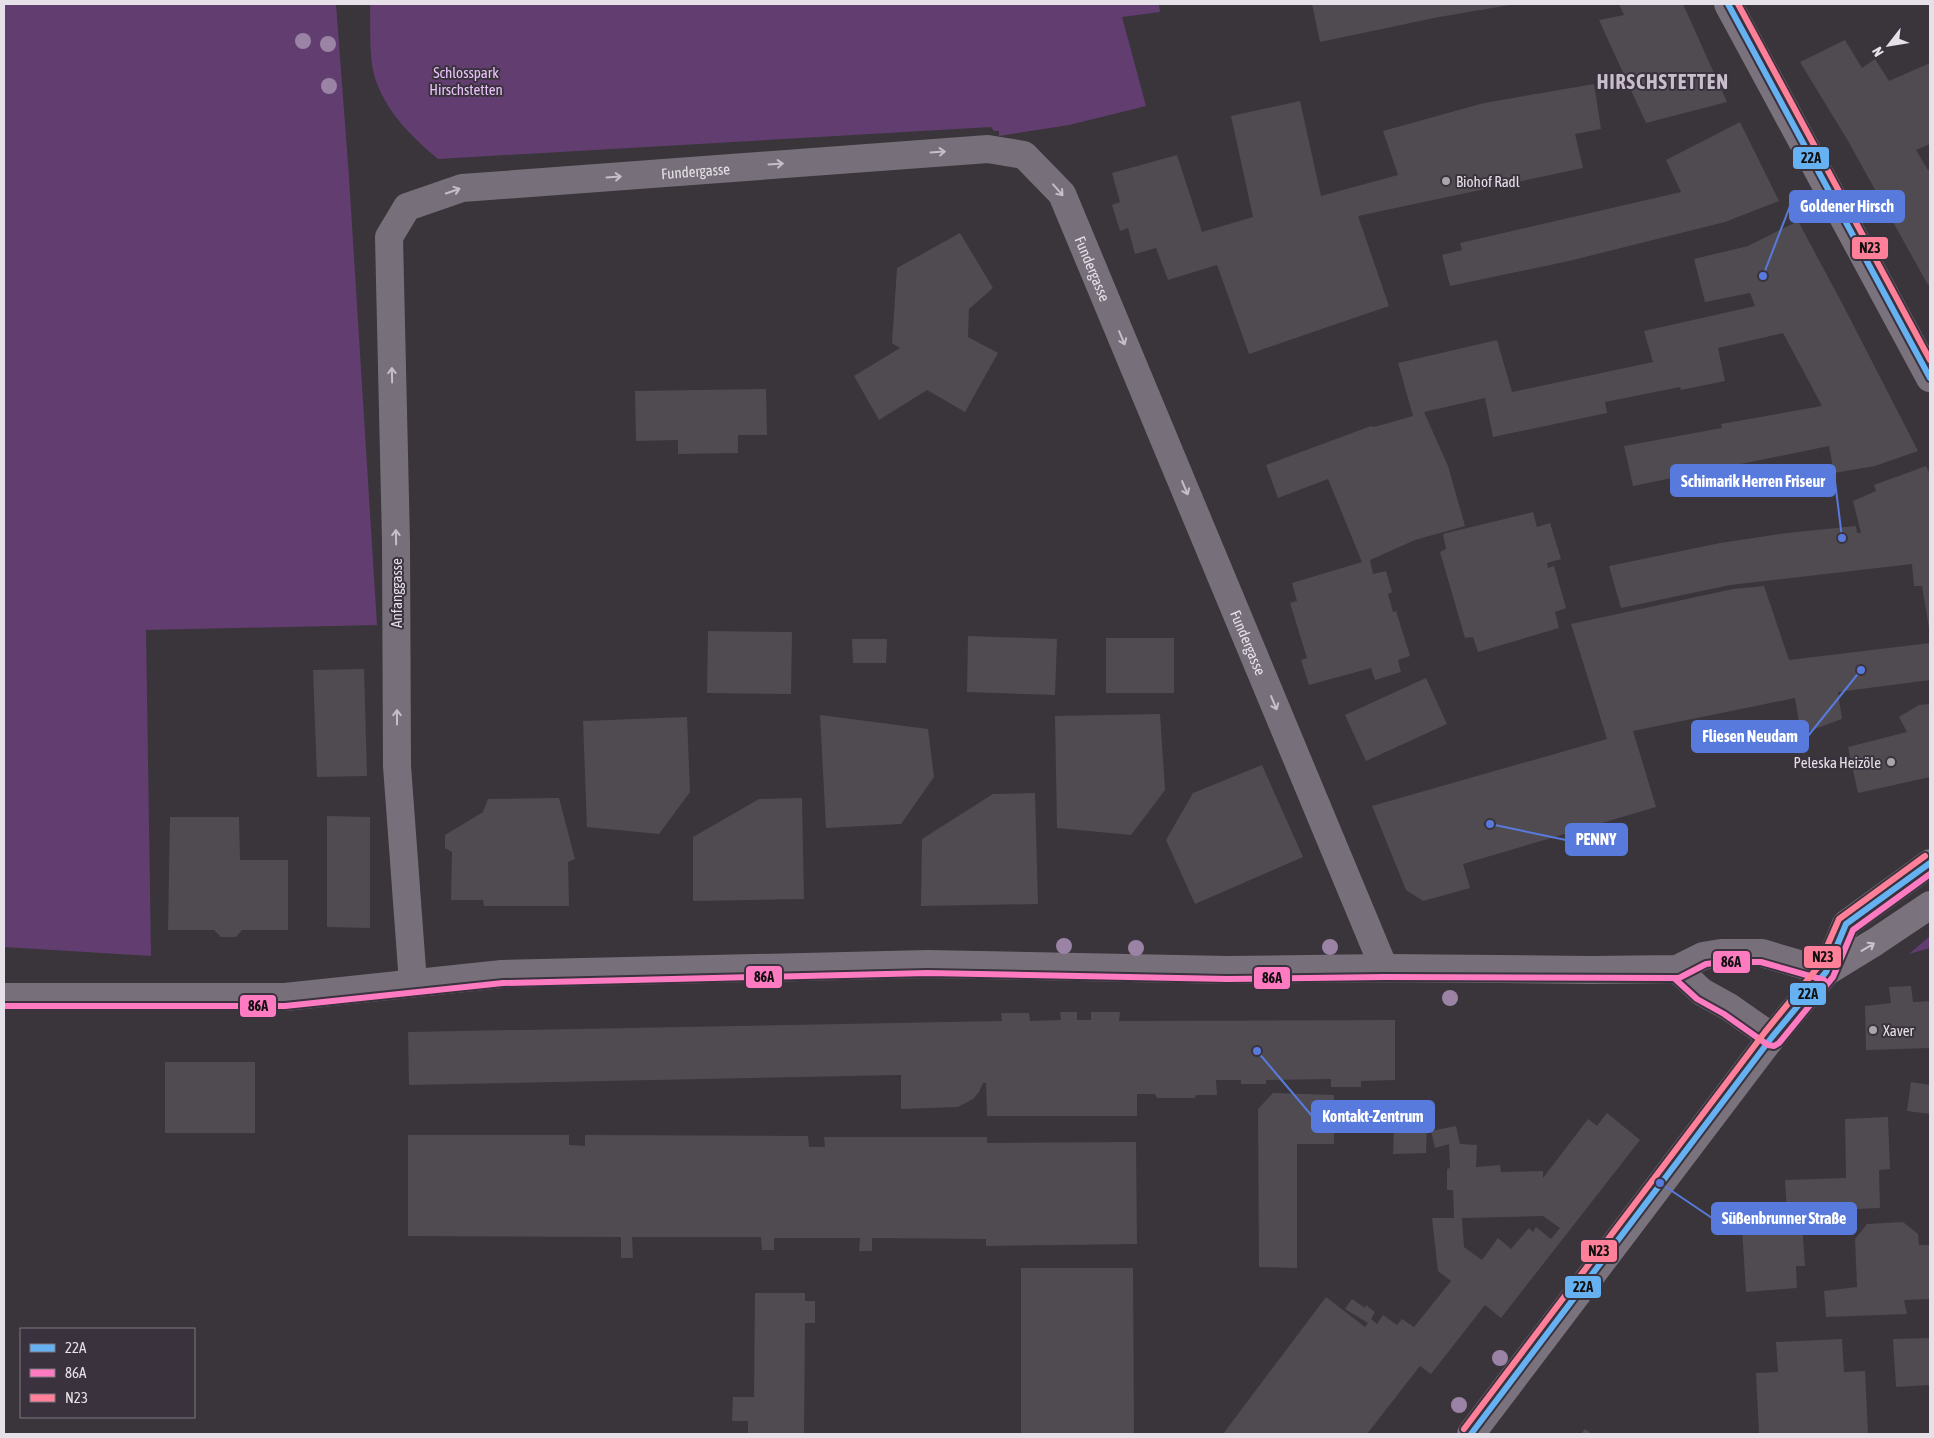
<svg xmlns="http://www.w3.org/2000/svg" width="1934" height="1438" font-family="'Asap Condensed',sans-serif">
  <rect width="100%" height="100%" fill="#39353a"/>
  <path fill="#623e70" d="M4,4H336L349,177L377,625L146,630L151,956L4,947Z
    M370,4H1159L1160,12L1122,17L1146,106L1069,125L999,136V131H994L991,127L438,159C412,137 388,114 376,81C368,58 371,28 370,4Z
    M1930,936V948L1909,954Z"/>
  <path fill="#4f4b50" fill-rule="evenodd" d="M1312,4H1510V5L1439,17L1320,42Z
    M1619,4H1683L1727,102L1646,123L1599,20L1624,15Z
    M1845,40L1862,68L1875,59L1889,81L1930,63V144L1916,150L1928,170L1930,169V284L1928,285L1848,141L1800,62Z
    M1594,84L1601,129L1575,134L1583,168L1358,216L1389,306L1249,354L1217,265L1168,280L1156,248L1135,254L1128,228L1120,231L1112,205L1120,202L1112,173L1177,155L1202,232L1253,217L1231,116L1300,101L1321,196L1398,175L1383,131L1484,103Z
    M1740,122L1779,201L1725,222L1569,261L1450,286L1442,255L1462,250L1460,243L1681,192L1666,160Z
    M1798,221L1843,305L1918,451L1875,466L1834,473L1829,446L1633,486L1624,446L1722,428L1721,424L1822,406L1783,333L1718,348L1725,381L1681,390L1680,387L1605,402L1607,413L1493,437L1485,398L1424,412L1448,466L1465,526L1415,540L1370,560L1373,574L1386,571L1392,592L1388,594L1393,612L1396,611L1410,656L1398,660L1401,672L1375,680L1371,668L1309,685L1301,660L1307,658L1290,603L1297,601L1292,583L1362,562L1328,479L1278,498L1266,465L1371,426L1374,427L1413,416L1398,363L1497,340L1512,392L1653,362L1644,331L1755,306L1750,293L1705,302L1694,259L1748,246Z
    M960,233L993,288L969,309L968,337L998,353L965,412L927,390L879,420L854,376L900,348L892,343L897,268Z
    M766,389L767,435H738V453L678,454V440L636,441L635,391Z
    M1926,466L1930,474V634L1922,586H1914L1912,564L1730,585L1621,608L1609,566L1720,543L1787,533L1856,526L1857,533H1861L1853,501L1876,491L1874,485Z
    M1533,512L1537,527L1550,523L1561,559L1547,563L1548,568L1554,566L1566,608L1555,612L1559,628L1478,652L1473,637L1465,638L1440,552L1446,549L1443,534Z
    M1764,586L1789,660L1930,643V680L1838,692L1842,719L1801,734L1795,698L1633,731L1656,807L1463,864L1470,888L1423,901L1406,890L1372,806L1607,739L1571,624L1733,589Z
    M708,631L792,632L791,694L707,693Z
    M968,636L1057,639L1055,695L967,692Z
    M1106,638H1174V693H1106Z
    M852,639H887L886,663H853Z
    M364,669L367,776L317,777L313,670Z
    M1426,678L1447,724L1366,761L1345,715Z
    M1930,704V777L1858,793L1848,747L1907,732L1899,717L1919,705Z
    M1160,714L1165,790L1131,835L1057,828L1055,716Z
    M820,715L928,729L934,777L901,824L826,828Z
    M687,717L690,792L659,834L587,827L583,721Z
    M1262,765L1303,857L1195,904L1166,840L1193,793Z
    M1035,793L1038,904L921,906L922,839L993,794Z
    M559,798L575,859L568,862L569,906H484L483,900H451L452,852L445,848V835L483,812L488,799Z
    M802,798L804,899L693,901V837L759,799Z
    M327,816L370,817V928L327,927Z
    M170,817H239L240,860H288V930H242L236,937H221L214,930H168Z
    M1911,986L1913,1002L1930,1001V1048L1866,1050L1865,1006L1891,1003L1889,987Z
    M1060,1012H1077V1020H1091V1012H1120L1119,1021L1395,1020V1080L1361,1081V1087H1331V1079L1266,1080V1084H1241V1080H1216L1217,1095H1196L1195,1098H1157L1155,1094H1137V1116H987L986,1083H983L979,1092L973,1099L958,1107L901,1109V1075L409,1085L408,1032L1002,1021L1001,1013H1029L1030,1021L1061,1020Z
    M165,1062H255V1133H165Z
    M1911,1082L1930,1085V1114L1907,1111Z
    M1273,1093L1334,1095V1144H1297V1268L1259,1267L1258,1109Z
    M1395,1105H1428L1426,1153L1393,1154Z
    M1607,1113L1640,1140L1501,1318L1485,1305L1431,1374L1420,1366L1367,1434H1223L1326,1297L1365,1327L1368,1323L1345,1309L1352,1299L1365,1308L1366,1305L1375,1312L1371,1319L1377,1324L1383,1315L1397,1325L1402,1319L1414,1327L1451,1281L1438,1271L1432,1218H1454L1453,1190H1447V1169L1450,1168L1449,1144L1435,1148L1431,1131L1456,1126L1460,1144L1477,1145L1476,1167L1500,1165L1501,1172L1543,1171V1178L1588,1119L1597,1126ZM1543,1216L1560,1228L1551,1239L1536,1227L1533,1232L1529,1228L1511,1249L1498,1238L1482,1260L1464,1247L1462,1218Z
    M1888,1117L1890,1169L1879,1170L1880,1208L1787,1212L1785,1180L1846,1178L1845,1119Z
    M408,1135H569V1145L585,1146V1135L808,1136L809,1147H825L824,1137H987V1143L1136,1142L1137,1244L986,1246V1239L872,1238V1251H859L860,1238H774V1250H762L761,1237H632L633,1258H621V1237L408,1236Z
    M1903,1222L1918,1234L1919,1245H1930V1299L1904,1300L1907,1314L1826,1317L1824,1291L1857,1287L1855,1239L1867,1224Z
    M1802,1223L1805,1266H1796L1797,1288L1746,1292L1742,1228Z
    M1021,1268H1133L1134,1434H1021Z
    M755,1293H805V1301H815V1323H805L804,1434H748V1421H732L733,1397H754Z
    M1930,1338V1385L1896,1387L1893,1339Z
    M1842,1339L1844,1372L1865,1371L1868,1434H1759L1756,1373L1778,1372L1776,1342Z
    M1585,1429L1592,1434H1581Z"/>
  <g fill="none" stroke-linecap="round" stroke-linejoin="round">
    <g stroke="#77707a" stroke-width="28">
      <path d="M1677,969L1702,992L1729,1007L1772,1037"/>
      <path id="s1" d="M413,983L397,766L396,542L389,237L407,207L462,188L988,149L1024,155L1062,194L1384,968"/>
      <path d="M4,997H285L502,974L928,964L1228,970L1384,968L1592,970L1677,969L1703,956L1721,953H1762L1826,972"/>
    </g>
    <path stroke="#7a727d" stroke-width="28" d="M1728,4L1930,378
      M1826,972L1875,942L1930,905
      M1471,1434L1772,1037L1826,972L1846,924L1930,863"/>
    <defs>
      <path id="bus-1" d="M1728,4L1930,378
        M1471,1434L1772,1037L1826,972L1846,924L1930,863"/>
      <path id="bus-2" d="M1640,978H1679L1706,964L1722,962H1761L1824,980
        M4,1006H285L503,983L928,973L1228,979L1384,977L1674,978L1697,999L1724,1014L1768,1045L1774,1046L1779,1043L1833,977L1853,930L1930,874"/>
      <path id="bus-3" d="M1738,4L1930,360
        M1464,1429L1765,1032L1818,967L1839,919L1925,856"/>
    </defs>
    <use href="#bus-1" stroke="#3a323d" stroke-width="10"/>
    <use href="#bus-2" stroke="#3a323d" stroke-width="10"/>
    <use href="#bus-3" stroke="#3a323d" stroke-width="10"/>
    <use href="#bus-1" stroke="#66b1f2" stroke-width="6"/>
    <use href="#bus-2" stroke="#fe7ac1" stroke-width="6"/>
    <use href="#bus-3" stroke="#ff8098" stroke-width="6"/>
  </g>
  <g fill="#9a83a4">
    <circle cx="303" cy="41" r="8"/>
    <circle cx="328" cy="44" r="8"/>
    <circle cx="329" cy="86" r="8"/>
    <circle cx="1064" cy="946" r="8"/>
    <circle cx="1330" cy="947" r="8"/>
    <circle cx="1136" cy="948" r="8"/>
    <circle cx="1450" cy="998" r="8"/>
    <circle cx="1500" cy="1358" r="8"/>
    <circle cx="1459" cy="1405" r="8"/>
  </g>
  <defs><path id="oneway-shaft" d="M-6 0H5M1.5-3L5.5 0L1.5 3" fill="none" stroke-width="1.6" stroke-linecap="round" stroke-linejoin="round" transform="scale(1.25)"/></defs>
  <g stroke="#c5bfc7">
    <use href="#oneway-shaft" transform="translate(938 152) rotate(-4)"/>
    <use href="#oneway-shaft" transform="translate(776 164) rotate(-4)"/>
    <use href="#oneway-shaft" transform="translate(614 177) rotate(-4)"/>
    <use href="#oneway-shaft" transform="translate(1058 190) rotate(49)"/>
    <use href="#oneway-shaft" transform="translate(453 191) rotate(-19)"/>
    <use href="#oneway-shaft" transform="translate(1122 338) rotate(67)"/>
    <use href="#oneway-shaft" transform="translate(392 375) rotate(-91)"/>
    <use href="#oneway-shaft" transform="translate(1185 488) rotate(67)"/>
    <use href="#oneway-shaft" transform="translate(396 537) rotate(-91)"/>
    <use href="#oneway-shaft" transform="translate(1274 703) rotate(67)"/>
    <use href="#oneway-shaft" transform="translate(397 717) rotate(-90)"/>
  </g>
  <use stroke="#cbc5cd" href="#oneway-shaft" transform="translate(1868 947) rotate(-31)"/>
  <g fill="#a9a5ab" stroke="#3a323d" stroke-width="2">
    <circle cx="1446" cy="181" r="5"/>
    <circle cx="1891" cy="762" r="5"/>
    <circle cx="1873" cy="1030" r="5"/>
  </g>
  <g text-anchor="middle" dominant-baseline="central" stroke-width="4" stroke-linejoin="round" paint-order="stroke">
    <g font-size="15" fill="#e9c2fa" stroke="#3a323d">
      <text x="466" y="72">Schlosspark<tspan x="466" dy="17">Hirschstetten</tspan></text>
    </g>
    <g font-size="15" fill="#e6e1e8" stroke="#3a323d">
      <text stroke="none"><textPath href="#s1" startOffset="1074">Fundergasse</textPath></text>
      <text stroke="none"><textPath href="#s1" startOffset="1539">Fundergasse</textPath></text>
      <text transform="translate(396 593) rotate(-90)">Anfanggasse</text>
      <text stroke="none"><textPath href="#s1" startOffset="1944">Fundergasse</textPath></text>
    </g>
    <g font-size="15" fill="#e6e1e8" stroke="#3a323d" text-anchor="start">
      <text x="1456" y="181">Biohof Radl</text>
      <text x="1881" y="762" text-anchor="end">Peleska Heizöle</text>
      <text x="1883" y="1030">Xaver</text>
    </g>
    <g font-size="20" font-weight="bold" letter-spacing="1" fill="#c8becc" stroke="#3a323d">
      <text x="1663" y="81">HIRSCHSTETTEN</text>
    </g>
  </g>
  <path fill="none" stroke="#597add" stroke-width="2" d="M1763 276L1790 206M1842 538L1835 481M1861 670L1808 736M1490 824L1566 840M1257 1051L1312 1116M1660 1183L1712 1218"/>
  <g fill="#597add" stroke="#3a323d" stroke-width="2">
    <circle cx="1763" cy="276" r="5"/>
    <circle cx="1842" cy="538" r="5"/>
    <circle cx="1861" cy="670" r="5"/>
    <circle cx="1490" cy="824" r="5"/>
    <circle cx="1257" cy="1051" r="5"/>
    <circle cx="1660" cy="1183" r="5"/>
  </g>
  <g fill="#597add" stroke="#597add" stroke-width="2">
    <rect x="1790" y="191" width="114" height="31" rx="5"/>
    <rect x="1671" y="465" width="164" height="31" rx="5"/>
    <rect x="1692" y="721" width="116" height="31" rx="5"/>
    <rect x="1566" y="824" width="61" height="31" rx="5"/>
    <rect x="1312" y="1101" width="122" height="31" rx="5"/>
    <rect x="1712" y="1203" width="144" height="31" rx="5"/>
  </g>
  <g font-size="16" text-anchor="middle" font-weight="bold" fill="#fff">
    <text x="1847" y="212">Goldener Hirsch</text>
    <text x="1753" y="487">Schimarik Herren Friseur</text>
    <text x="1750" y="742">Fliesen Neudam</text>
    <text x="1596" y="845">PENNY</text>
    <text x="1373" y="1122">Kontakt-Zentrum</text>
    <text x="1784" y="1224">Süßenbrunner Straße</text>
  </g>
  <g stroke="#3a323d" stroke-width="2">
    <rect x="1792" y="146" width="38" height="24" rx="5" fill="#66b1f2"/>
    <rect x="1851" y="236" width="38" height="24" rx="5" fill="#ff8098"/>
    <rect x="1803" y="945" width="39" height="24" rx="5" fill="#ff8098"/>
    <rect x="1712" y="950" width="39" height="24" rx="5" fill="#fe7ac1"/>
    <rect x="745" y="965" width="38" height="24" rx="5" fill="#fe7ac1"/>
    <rect x="1253" y="966" width="38" height="24" rx="5" fill="#fe7ac1"/>
    <rect x="1789" y="982" width="38" height="24" rx="5" fill="#66b1f2"/>
    <rect x="239" y="994" width="38" height="24" rx="5" fill="#fe7ac1"/>
    <rect x="1580" y="1239" width="38" height="24" rx="5" fill="#ff8098"/>
    <rect x="1564" y="1275" width="38" height="24" rx="5" fill="#66b1f2"/>
  </g>
  <g font-size="14" text-anchor="middle" font-weight="bold" fill="#111">
    <text x="1811" y="163">22A</text>
    <text x="1870" y="253">N23</text>
    <text x="1823" y="962">N23</text>
    <text x="1731" y="967">86A</text>
    <text x="764" y="982">86A</text>
    <text x="1272" y="983">86A</text>
    <text x="1808" y="999">22A</text>
    <text x="258" y="1011">86A</text>
    <text x="1599" y="1256">N23</text>
    <text x="1583" y="1292">22A</text>
  </g>
  <rect width="1934" height="1438" fill="none" stroke="#e6e1e8" stroke-width="10"/>
  <rect x="20" y="1328" width="175" height="90" fill="#3a323d" stroke="#7f7881"/>
  <rect x="30" y="1344" width="25" height="8" fill="#66b1f2" stroke="#7f7881"/>
  <text x="65" y="1353" font-size="15" fill="#e6e1e8">22A</text>
  <rect x="30" y="1369" width="25" height="8" fill="#fe7ac1" stroke="#7f7881"/>
  <text x="65" y="1378" font-size="15" fill="#e6e1e8">86A</text>
  <rect x="30" y="1394" width="25" height="8" fill="#ff8098" stroke="#7f7881"/>
  <text x="65" y="1403" font-size="15" fill="#e6e1e8">N23</text>
  <g transform="translate(1889 45) rotate(239)" stroke="#3a323d" stroke-width="4" paint-order="stroke">
  <path d="M0-4L9 19L0 12L-9 19Z" fill="#e6e1e8"/>
  <text y="-8" font-size="14" font-weight="bold" text-anchor="middle" fill="#e6e1e8">N</text>
  </g>
</svg>
